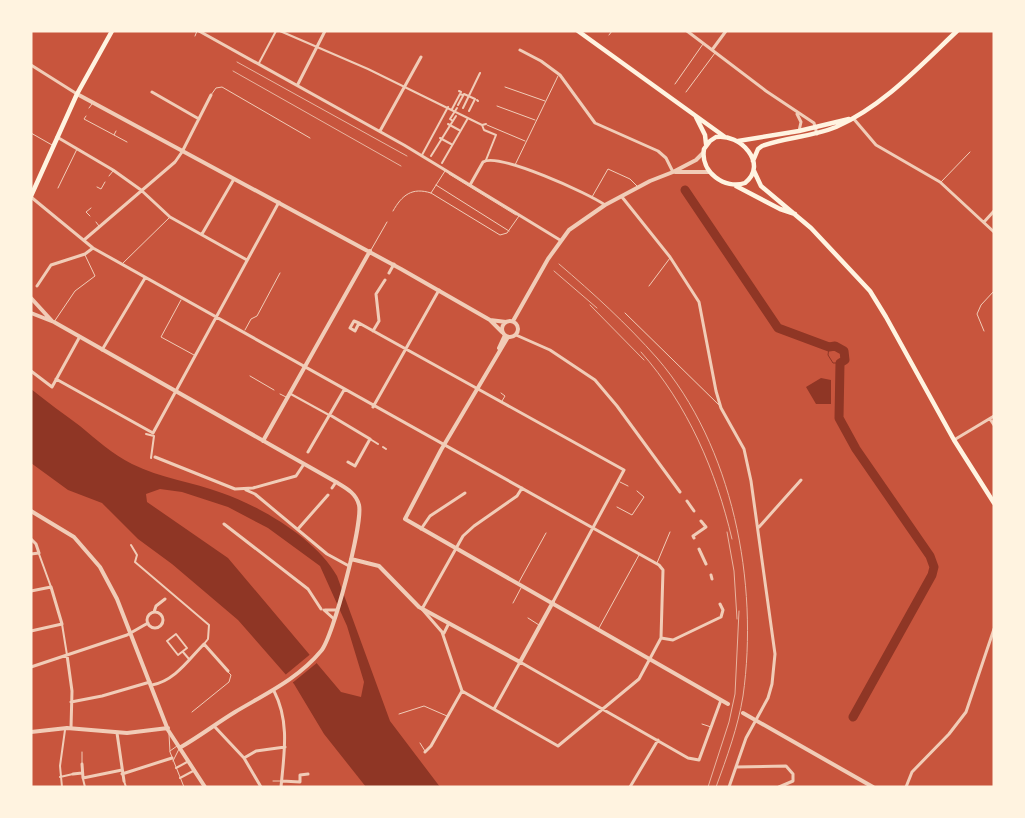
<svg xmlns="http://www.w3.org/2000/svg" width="1025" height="818" font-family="'Work Sans',sans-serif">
  <rect width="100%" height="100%" fill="#c8553d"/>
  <path fill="#8f3625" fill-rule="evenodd" d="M821,378L831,380V404H816L806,387Z
    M31,389C47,402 64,414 80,426C97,440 112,454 132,464C160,478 193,482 222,493C262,507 316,539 337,576L390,721L440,787H366L324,734L294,684L238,620L172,564L138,539L102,503L68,490L31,463ZM160,489L182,492L228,507L268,528L320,566L347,626L364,682L361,697L341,692L228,558L147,502L146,494Z"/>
  <path fill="#c8553d" d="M313,652L318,662L291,684L284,676Z"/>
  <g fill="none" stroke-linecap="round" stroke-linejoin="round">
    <path stroke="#8f3625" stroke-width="1" d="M829,347L828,355L833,363H840"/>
    <path stroke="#8f3625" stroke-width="9" d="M685,190L778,328L829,347L835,346L844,351L845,360L840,363L839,418L856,449L930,556L934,567L932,575L853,717"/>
    <path stroke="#f1ccb7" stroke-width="1" d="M609,35L612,31
      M195,36L197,31
      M675,84L703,44
      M505,87L545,101
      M686,92L715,53
      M211,95L216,88L222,87L310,138
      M497,106L535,120
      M89,108L92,104
      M86,116L84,119L114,135
      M487,125L525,141
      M116,131L114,135L127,142
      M31,133L52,145
      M515,165L558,76
      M449,174L516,215
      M109,176L113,171
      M941,182L970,152
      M436,185L509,231
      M97,187L101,189L105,182
      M58,188L77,149
      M431,193L445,171
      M592,197L608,169L630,179L638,187
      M393,211C402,195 412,187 431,193L500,235L507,233L519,216
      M90,216L86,212L91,208
      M96,222L99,226
      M371,250L387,222
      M122,264L169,218
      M649,286L670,258
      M181,300L161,337L194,355
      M625,313L719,405
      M54,322L75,291L95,276L85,255
      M245,330L251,319L257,316L280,273
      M984,331L977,314L981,305L994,291
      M250,376L274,390
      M501,393L505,396L502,401
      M280,394L286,397
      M620,482L628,486
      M617,507L632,515L644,497L637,491
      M657,563L670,532
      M519,582L546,533
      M513,603L521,588
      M528,618L539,625
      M599,628L639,555
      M192,712L229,682L231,675L228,672
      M399,714L424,706L447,716
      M702,724L711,727
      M169,734L170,752L184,787
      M420,743L425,751
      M170,751L177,746
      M173,761L179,749
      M82,763V752
      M273,781H281"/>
    <path stroke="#f1ccb7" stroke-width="2" d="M280,31L368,69L482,125L486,124
      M259,63L276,31
      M459,91L461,92
      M477,100L478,101
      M458,105L464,94L475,99L469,111
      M463,108L480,73
      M452,109L460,94L463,95
      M453,121L450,119L457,108
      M448,124L459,130
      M482,125L484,130L496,135L486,160
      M440,138L451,144
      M422,155L448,107
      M431,156L456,116
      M442,163L468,118
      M289,393L329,415
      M146,434L154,436L151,458
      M370,439L378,444
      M383,447L386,449
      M131,545L137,555L135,562L209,625L208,639L204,644
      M39,554L51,587
      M62,624L67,655
      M176,634L187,648L178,655L167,641Z
      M183,652L189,659
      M176,768L187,762
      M60,777L73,774
      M180,778L195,770
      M83,779L85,787
      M124,781L126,787
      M62,787L60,766L65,730"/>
    <path stroke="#f1ccb7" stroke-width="3" d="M199,31L404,145L560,240
      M687,31L766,91L814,123L817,134
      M520,50L541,61L560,75L595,123L658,151L666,158L673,172
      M712,50L726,31
      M31,65L77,94
      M298,84L325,31
      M152,92L199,119
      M797,114L801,122L799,131
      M853,118L876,145L940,182L994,232
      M380,131L421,57
      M57,137L113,170L141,190L170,217L247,260
      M470,185L483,162C498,152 590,194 605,205
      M31,197L93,248L659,565L663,570L661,638L639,679L558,746L462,691L442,632L422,609L463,536L474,526L517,496L522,488
      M622,197L670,257L699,302L716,391L721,408L744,449L751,481L775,654L772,684L768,698L746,738L729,787
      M984,222L994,211
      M202,234L234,179
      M84,240L175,162L182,152L211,95
      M389,273L394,264
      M37,286L51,265L85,254L93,248
      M359,323L355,331L350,328L354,321L359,323C447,372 536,421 624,470L553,602
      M373,331L379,321L376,294L385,280
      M516,335L550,350L595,380L617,406L680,492
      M102,350L145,278
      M31,371L52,387L79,338
      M56,379L153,433L279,202
      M373,407L439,290
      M330,415L370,439L355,466L348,462
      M990,419L994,425
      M954,440L994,416
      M308,452L344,390
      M155,457L235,489L253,488L296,476L304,464
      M332,488L336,482
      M246,490L255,494L327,554L349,566
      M687,501L694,511
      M224,524L308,589L321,609
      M759,527L801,480
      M298,529L328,495
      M421,529L430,516L465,493
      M694,538L693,536L706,527L701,521
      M31,539L36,544L39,553L31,554
      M699,549L706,564
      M711,575L712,579
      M31,591L51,587L62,624L31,631
      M324,610L334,619
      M325,610H336
      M154,612L156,606L165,599
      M147 620a8 8 0 1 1 16 0a8 8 0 1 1-16 0Z
      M444,633L449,623
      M661,638L673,640L721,617L723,610L720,604
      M67,655L72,691L71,728
      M31,667L127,635L148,623
      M152,685C175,681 189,659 204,644L228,671
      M274,691C290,722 284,754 281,787
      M71,702L102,696L150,682
      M494,709L520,662L688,758L699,760L721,700
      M214,726L244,758L261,787
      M117,733L124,781
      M425,752L431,746L462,691
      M244,758L256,751L285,747
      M82,764L83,778L122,770
      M736,767L786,766L793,774V781L779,787
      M73,774L82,773
      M122,774L172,758
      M282,781L300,782V775L308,774
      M630,787L658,740
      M906,787L912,772L949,734L966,712L994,629"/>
    <path stroke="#f1ccb7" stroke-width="4" d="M77,94L401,269L490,320L502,332
      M675,172H710
      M31,298L52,321
      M31,313L54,322L336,482C346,488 356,493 359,505C363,523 333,638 321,651C298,679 265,694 235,712C217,723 200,736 181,747
      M490,320L506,322
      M502 329a8 8 0 1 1 16 0a8 8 0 1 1-16 0Z
      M513,321L548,259L569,230L605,205L650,181L673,172L696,160L703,153
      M508,337L441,450L405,519L728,704
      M499,348L505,335
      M263,441L370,251
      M31,511L74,537L100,567L117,599L168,730L205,787
      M351,559L379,566L419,607L520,662L553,602
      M743,713L873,787
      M31,732L67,728L127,733L168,728"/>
    <path stroke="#fff3e0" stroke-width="4.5" d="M578,31L725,137
      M696,117L705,135L706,144
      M716,137C740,133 769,164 745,183C725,190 700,172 704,149L710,141Z
      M738,141L799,131L849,119
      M753,161L758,149L762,146C786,137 812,137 836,127C883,106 920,66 957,31
      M754,171L761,186L811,228L870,291L886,317L954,440L994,503
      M736,186L780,209L795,214
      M31,196L77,94L112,31"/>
    <path stroke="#e9b49f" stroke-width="1" d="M237,62L407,156
      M233,71L401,166
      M559,264C593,293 627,324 657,358C733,446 759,583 743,696C738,727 727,757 716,787
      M554,271L597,308
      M590,305L644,360
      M641,352C688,405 716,471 732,539
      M727,532L734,571L737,619
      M708,787L729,722L735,694L739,611"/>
  </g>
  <rect width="1025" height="818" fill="none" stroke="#fff3e0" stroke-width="65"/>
</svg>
